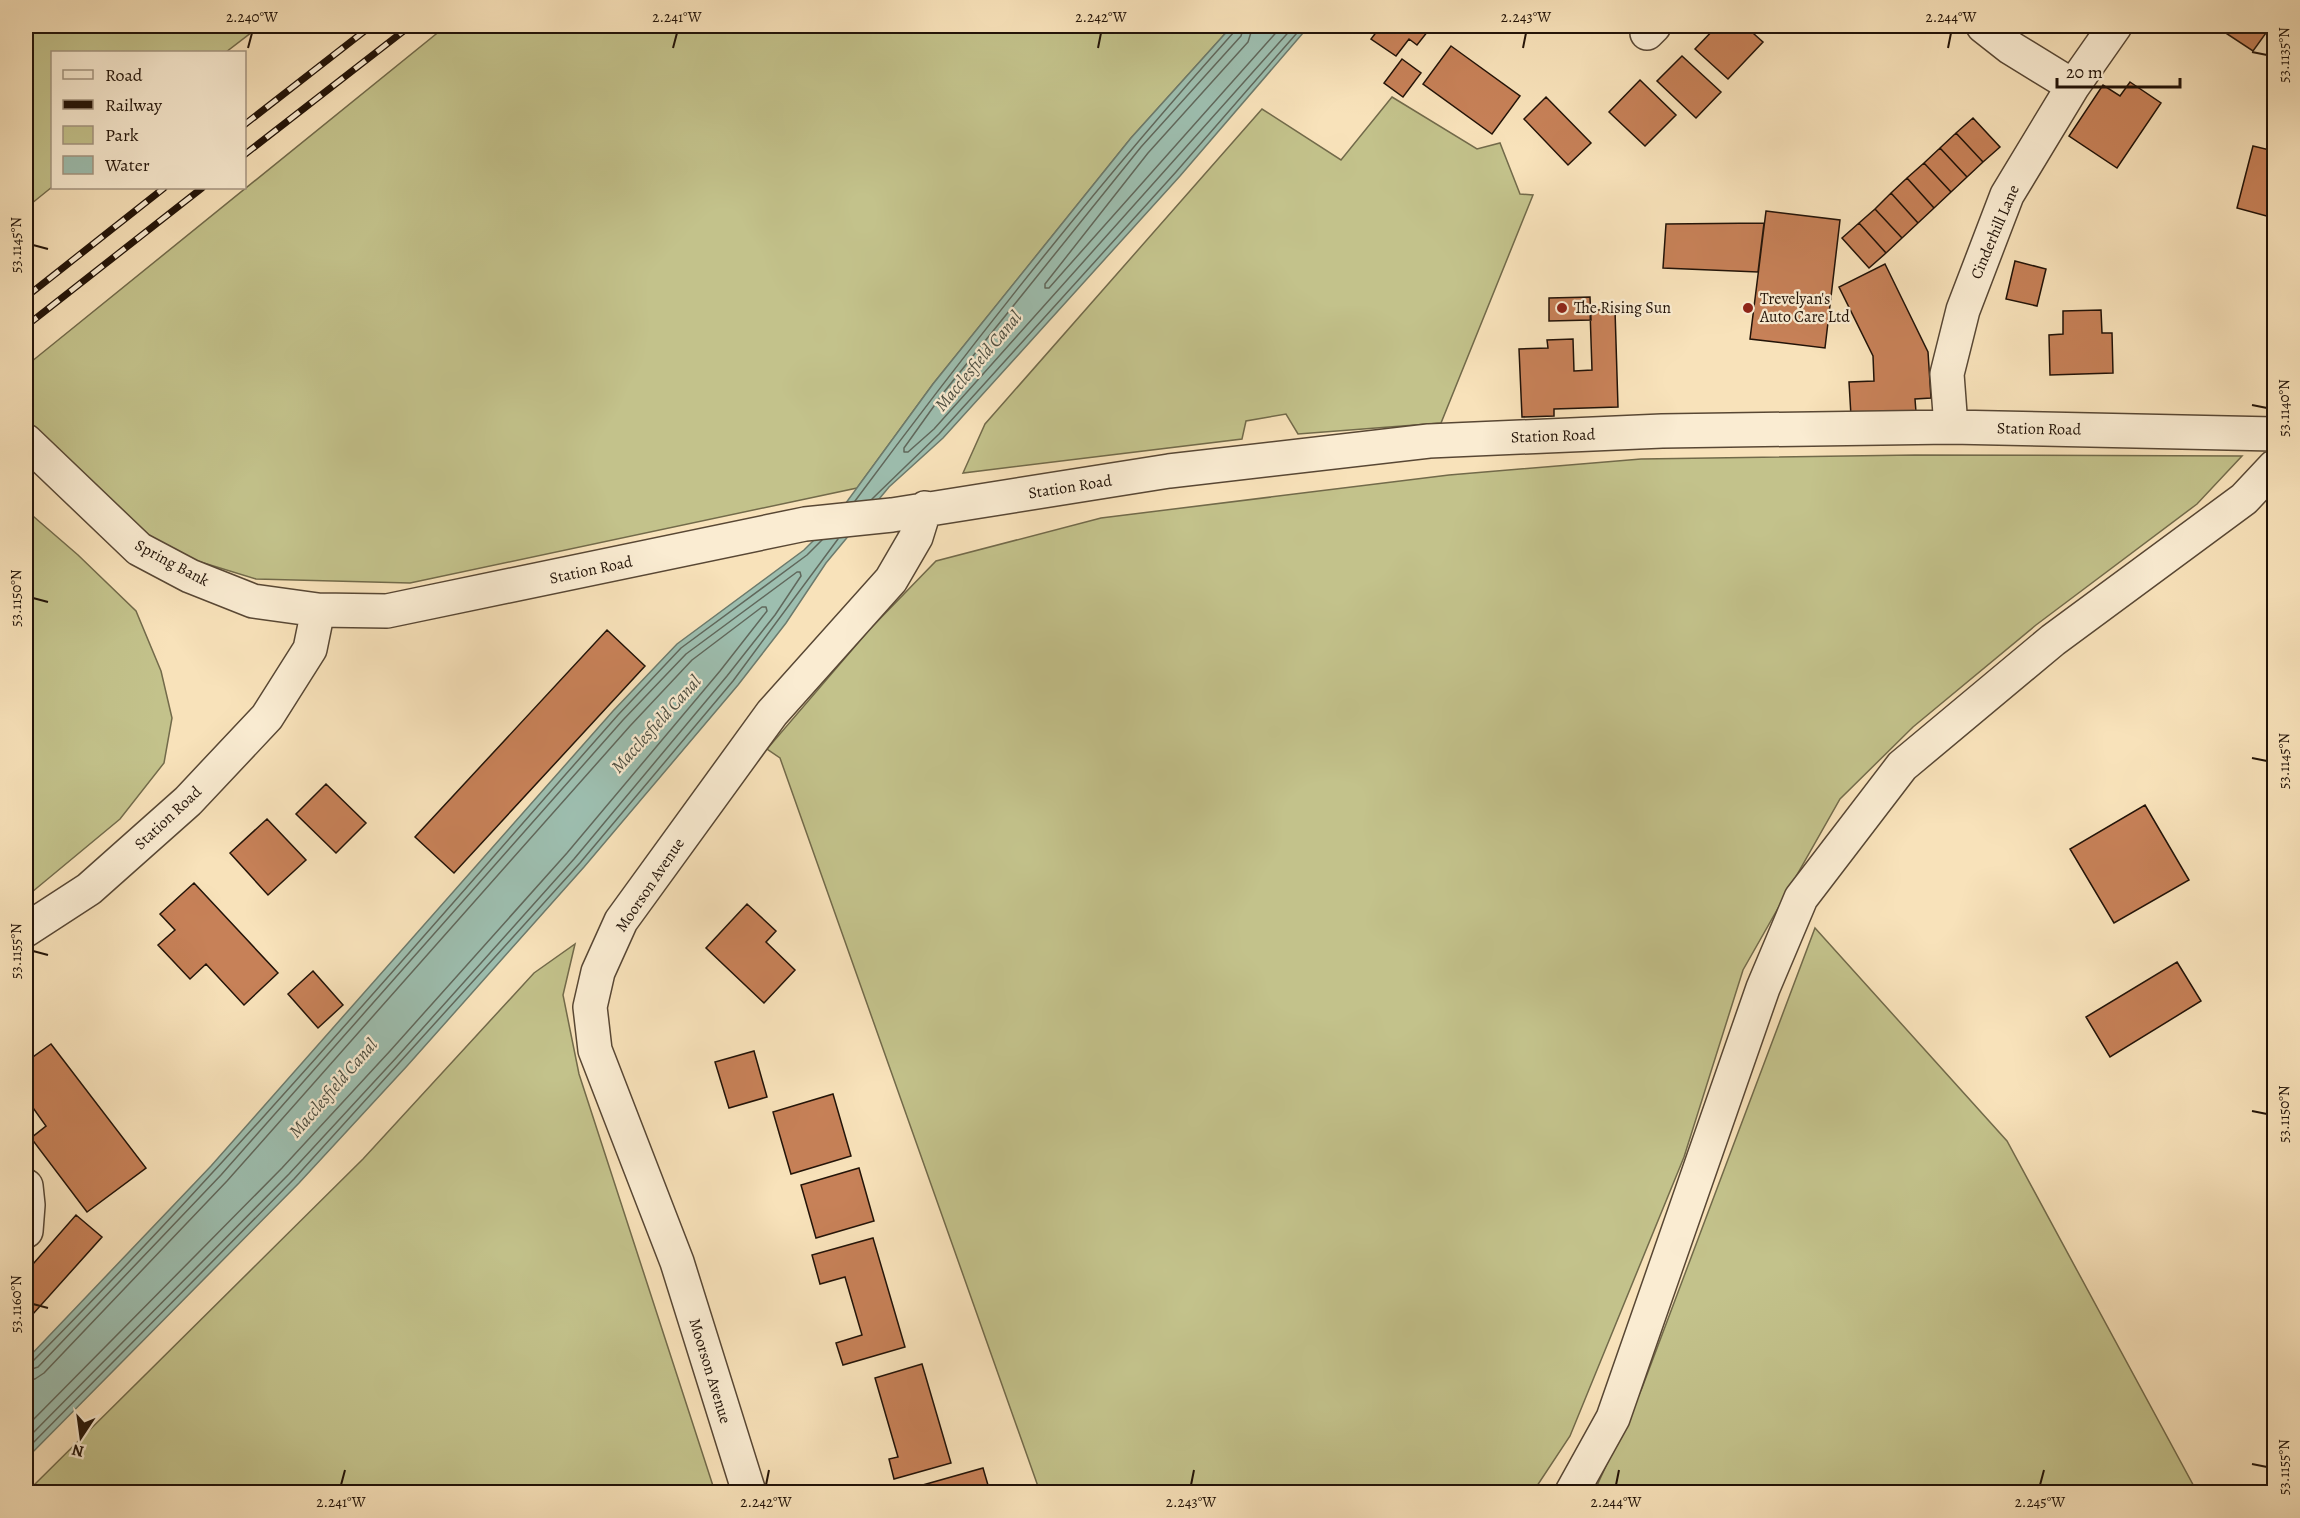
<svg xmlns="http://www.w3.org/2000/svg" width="2300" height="1518" font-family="Alegreya,serif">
  <rect width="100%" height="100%" fill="#f8e2ba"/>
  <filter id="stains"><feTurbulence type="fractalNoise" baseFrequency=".00333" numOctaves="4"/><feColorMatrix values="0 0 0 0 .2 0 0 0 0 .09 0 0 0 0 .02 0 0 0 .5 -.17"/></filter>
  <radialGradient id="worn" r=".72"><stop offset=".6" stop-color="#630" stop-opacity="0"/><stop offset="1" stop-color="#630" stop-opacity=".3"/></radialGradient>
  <path fill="#c3c28b" stroke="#726a4a" stroke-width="1.5" d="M26,26H260L226,52H52V187L26,208Z
    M446,26H1232L1131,138L933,384L857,488L410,583L256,579L168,552L26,426V366Z
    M1392,97L1477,149L1500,143L1520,194L1533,195L1441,423L1298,434L1286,414L1246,421L1242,439L963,473L985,424L1262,109L1341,160Z
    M1915,455L2242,456L2197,504L2036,625L1913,727L1840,799L1743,970L1684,1157L1570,1436L1533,1492H1040L780,758L767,749L869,630L936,561L1101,518L1449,475L1641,459Z
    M26,510L78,555L136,611L161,671L172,718L164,763L120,819L26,897Z
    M1815,928L2007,1141L2197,1492H1594L1642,1388Z
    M575,944L563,995L579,1074L715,1492H27L363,1159L534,973Z"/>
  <path fill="#9dbeaf" stroke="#6c7a6c" stroke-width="1.5" d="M1232,26H1309L1180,176L943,438L889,487L826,563L786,623L738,685L584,867L407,1066L299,1183L26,1459V1360L211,1166L613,711L677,644L804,550L832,522L933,384L1131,138Z"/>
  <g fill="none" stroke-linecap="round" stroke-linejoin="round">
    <path stroke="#60685c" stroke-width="1.5" d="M1244,26L1241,36L1141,147L944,392L904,448V452H908L934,429L1294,26
      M1253,26L1248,42L1148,153L1045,284V288H1049L1064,271L1282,26
      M872,499L939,434L1176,172L1303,26
      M855,501C975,339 1100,181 1234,32L1236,26
      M26,1364L32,1362C237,1156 425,933 618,715L681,648L807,555L822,540
      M26,1371L38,1367L221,1175L623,720L686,654L797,572H800L801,576L775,615L727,676L574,859L397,1057L289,1174L26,1440
      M26,1380L35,1379L44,1373L227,1181L630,726L692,660L762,607H766L767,611L720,671L567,853L390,1051L282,1168L26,1427
      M26,1450L294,1179L580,863L733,681L838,539"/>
  </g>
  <path fill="#c78158" stroke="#221308" stroke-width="1.5" d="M1381,26H1432L1417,45L1409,39L1396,56L1371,39Z
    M1717,26H1745L1763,42L1728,79L1695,49Z
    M2215,26H2271L2253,51Z
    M1451,46L1520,96L1492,134L1423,84Z
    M1682,56L1721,92L1696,118L1657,81Z
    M1402,59L1421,73L1403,97L1384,83Z
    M1640,80L1676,115L1645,146L1609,112Z
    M2130,82L2161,103L2117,168L2069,136L2103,85L2120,96Z
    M1546,97L1591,143L1568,165L1524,119Z
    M1973,118L2000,147L1983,162L1956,133Z
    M1956,133L1983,162L1967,177L1940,148Z
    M2253,146L2274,151V218L2237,208Z
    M1940,148L1967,177L1951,192L1924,163Z
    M1924,163L1951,192L1934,208L1907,178Z
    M1907,178L1934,208L1918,223L1891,193Z
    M1891,193L1918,223L1902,238L1875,209Z
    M1875,209L1902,238L1886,253L1859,223Z
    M1766,211L1840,220L1825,348L1750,339Z
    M1764,223L1758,272L1663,268L1666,224Z
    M1859,223L1886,253L1869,268L1842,238Z
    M2015,261L2046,269L2037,306L2006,299Z
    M1885,264L1928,352L1931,398L1915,399L1916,412L1851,416L1849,382L1874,381L1873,356L1839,287Z
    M1590,297L1591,320L1549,321V298Z
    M1590,310H1615L1618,407L1554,409V416L1522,417L1519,349L1548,348L1547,340L1573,339L1574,371L1592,370Z
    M2101,310L2102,333H2112L2113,373L2050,375L2049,335L2063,334V311Z
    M607,630L645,666L454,873L415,837Z
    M326,784L366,823L336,853L296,814Z
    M2145,805L2189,880L2114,923L2070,849Z
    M267,819L306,860L268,895L230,853Z
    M194,883L278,973L244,1005L206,964L190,979L158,945L175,930L160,914Z
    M747,904L776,931L766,942L795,970L764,1003L706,948Z
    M2177,962L2201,1001L2110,1057L2086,1017Z
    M313,971L343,1005L318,1028L288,994Z
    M51,1044L146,1168L87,1212L31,1138L46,1126L26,1098V1062Z
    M754,1051L767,1097L729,1108L715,1062Z
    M833,1094L851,1156L791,1174L773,1112Z
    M859,1168L874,1221L816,1238L801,1185Z
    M76,1215L102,1237L33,1314L26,1307V1272Z
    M873,1238L905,1347L843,1365L836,1343L862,1335L845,1277L820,1284L812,1255Z
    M922,1364L951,1463L894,1479L889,1459L898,1457L875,1378Z
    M983,1468L990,1492H898Z"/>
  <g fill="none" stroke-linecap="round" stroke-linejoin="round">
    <defs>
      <path id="minor" d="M1983,26L2011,48L2073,86
        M1647,33L1654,26
        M1951,427L1947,374L1963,310L2007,195L2073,86L2115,26
        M26,441L139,549L190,576L253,601L318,610L387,611L805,524L892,515L1169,471L1429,441L1662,431L1951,427L2274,434
        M26,930L89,889L188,801L267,717L310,649L318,610
        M26,1186L28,1205L26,1231
        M749,1492L677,1262L595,1050L590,1007L598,972L621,921L772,713L891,580L916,537L925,508
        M1572,1492L1613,1418L1763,988L1801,898L1902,766L2053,640L2244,499L2274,467"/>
    </defs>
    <use href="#minor" stroke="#584734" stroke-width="36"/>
    <use href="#minor" stroke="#faecd2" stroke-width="33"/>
    <defs>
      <path id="rail" d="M244,125L371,26
        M244,155L410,26
        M26,297L164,188
        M26,326L202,188"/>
    </defs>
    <use href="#rail" stroke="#221308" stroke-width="7"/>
    <use href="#rail" stroke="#faecd2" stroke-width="4.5" stroke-dasharray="14" stroke-linecap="butt"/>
  </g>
  <path fill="none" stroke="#221308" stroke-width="2" d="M248,48L252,33M673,48L677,33M1098,48L1101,33M1523,48L1526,33M1948,48L1951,33M2252,52L2267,55M33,245L48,249M2252,405L2267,408M33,598L48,602M2252,758L2267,761M33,951L48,955M2252,1111L2267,1114M33,1304L48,1308M2252,1464L2267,1467M341,1485L345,1470M766,1485L769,1470M1191,1485L1194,1470M1616,1485L1619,1470M2040,1485L2044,1470"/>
  <g fill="#8f2418" stroke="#faecd2" stroke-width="2">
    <circle cx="1562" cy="308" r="6"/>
    <circle cx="1748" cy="308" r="6"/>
  </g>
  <g text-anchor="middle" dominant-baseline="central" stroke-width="4.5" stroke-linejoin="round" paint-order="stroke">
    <g font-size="16" fill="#221308" stroke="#faecd2">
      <text transform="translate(1995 232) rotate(-67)">Cinderhill Lane</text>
      <text transform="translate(2039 429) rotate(1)">Station Road</text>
      <text transform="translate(1553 436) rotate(-2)">Station Road</text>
      <text transform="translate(1070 487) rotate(-9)">Station Road</text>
      <text transform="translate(172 563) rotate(28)">Spring Bank</text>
      <text transform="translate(591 570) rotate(-12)">Station Road</text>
      <text transform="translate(168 818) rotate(-43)">Station Road</text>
      <text transform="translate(650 885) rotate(-56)">Moorson Avenue</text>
      <text transform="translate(710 1371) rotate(73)">Moorson Avenue</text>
    </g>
    <g font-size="16" fill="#221308" stroke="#faecd2" text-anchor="start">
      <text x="1760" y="299">Trevelyan's<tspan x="1760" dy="18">Auto Care Ltd</tspan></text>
      <text x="1574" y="308">The Rising Sun</text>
    </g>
    <g font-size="18" font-style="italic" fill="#4d4f42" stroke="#faecd2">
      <text transform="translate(978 361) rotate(-50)">Macclesfield Canal</text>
      <text transform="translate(656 724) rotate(-48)">Macclesfield Canal</text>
      <text transform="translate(333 1088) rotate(-49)">Macclesfield Canal</text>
    </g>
  </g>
  <rect width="2300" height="1518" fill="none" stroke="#f8e2ba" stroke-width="66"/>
  <rect x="51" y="51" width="195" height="138" fill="#faecd2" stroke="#a49581" stroke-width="1.5"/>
  <rect x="63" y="70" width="30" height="9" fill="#faecd2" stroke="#a49581" stroke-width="1.5"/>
  <text x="105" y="81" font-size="18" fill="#221308">Road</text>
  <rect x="63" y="100" width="30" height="9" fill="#221308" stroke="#a49581" stroke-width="1.5"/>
  <text x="105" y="111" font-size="18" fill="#221308">Railway</text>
  <rect x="63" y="126" width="30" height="18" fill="#c3c28b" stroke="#a49581" stroke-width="1.5"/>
  <text x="105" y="141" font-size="18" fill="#221308">Park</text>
  <rect x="63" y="156" width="30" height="18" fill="#9dbeaf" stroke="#a49581" stroke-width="1.5"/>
  <text x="105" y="171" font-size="18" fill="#221308">Water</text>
  <g transform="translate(81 1437) rotate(193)" stroke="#faecd2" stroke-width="4.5" paint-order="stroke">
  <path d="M0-4.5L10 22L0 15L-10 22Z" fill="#221308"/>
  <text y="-9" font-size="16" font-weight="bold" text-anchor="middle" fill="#221308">N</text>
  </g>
  <path d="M2057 78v9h123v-9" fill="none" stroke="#221308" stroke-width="3"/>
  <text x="2066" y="78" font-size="18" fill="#221308" stroke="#faecd2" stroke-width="4.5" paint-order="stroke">20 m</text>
  <rect x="33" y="33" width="2234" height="1452" fill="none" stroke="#221308" stroke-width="2"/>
  <g font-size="15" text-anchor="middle" fill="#221308">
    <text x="252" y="22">2.240°W</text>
    <text x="677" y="22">2.241°W</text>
    <text x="1101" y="22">2.242°W</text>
    <text x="1526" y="22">2.243°W</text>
    <text x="1951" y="22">2.244°W</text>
    <text transform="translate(2284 55) rotate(-90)" y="5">53.1135°N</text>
    <text transform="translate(16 245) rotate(-90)" y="5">53.1145°N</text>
    <text transform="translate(2284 408) rotate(-90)" y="5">53.1140°N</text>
    <text transform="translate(16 598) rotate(-90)" y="5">53.1150°N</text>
    <text transform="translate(2284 761) rotate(-90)" y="5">53.1145°N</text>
    <text transform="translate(16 951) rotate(-90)" y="5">53.1155°N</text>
    <text transform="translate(2284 1114) rotate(-90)" y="5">53.1150°N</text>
    <text transform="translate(16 1304) rotate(-90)" y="5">53.1160°N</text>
    <text transform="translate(2284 1467) rotate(-90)" y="5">53.1155°N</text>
    <text x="341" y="1507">2.241°W</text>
    <text x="766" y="1507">2.242°W</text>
    <text x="1191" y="1507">2.243°W</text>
    <text x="1616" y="1507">2.244°W</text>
    <text x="2040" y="1507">2.245°W</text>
  </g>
  <rect width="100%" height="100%" filter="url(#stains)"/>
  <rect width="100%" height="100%" fill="url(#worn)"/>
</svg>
